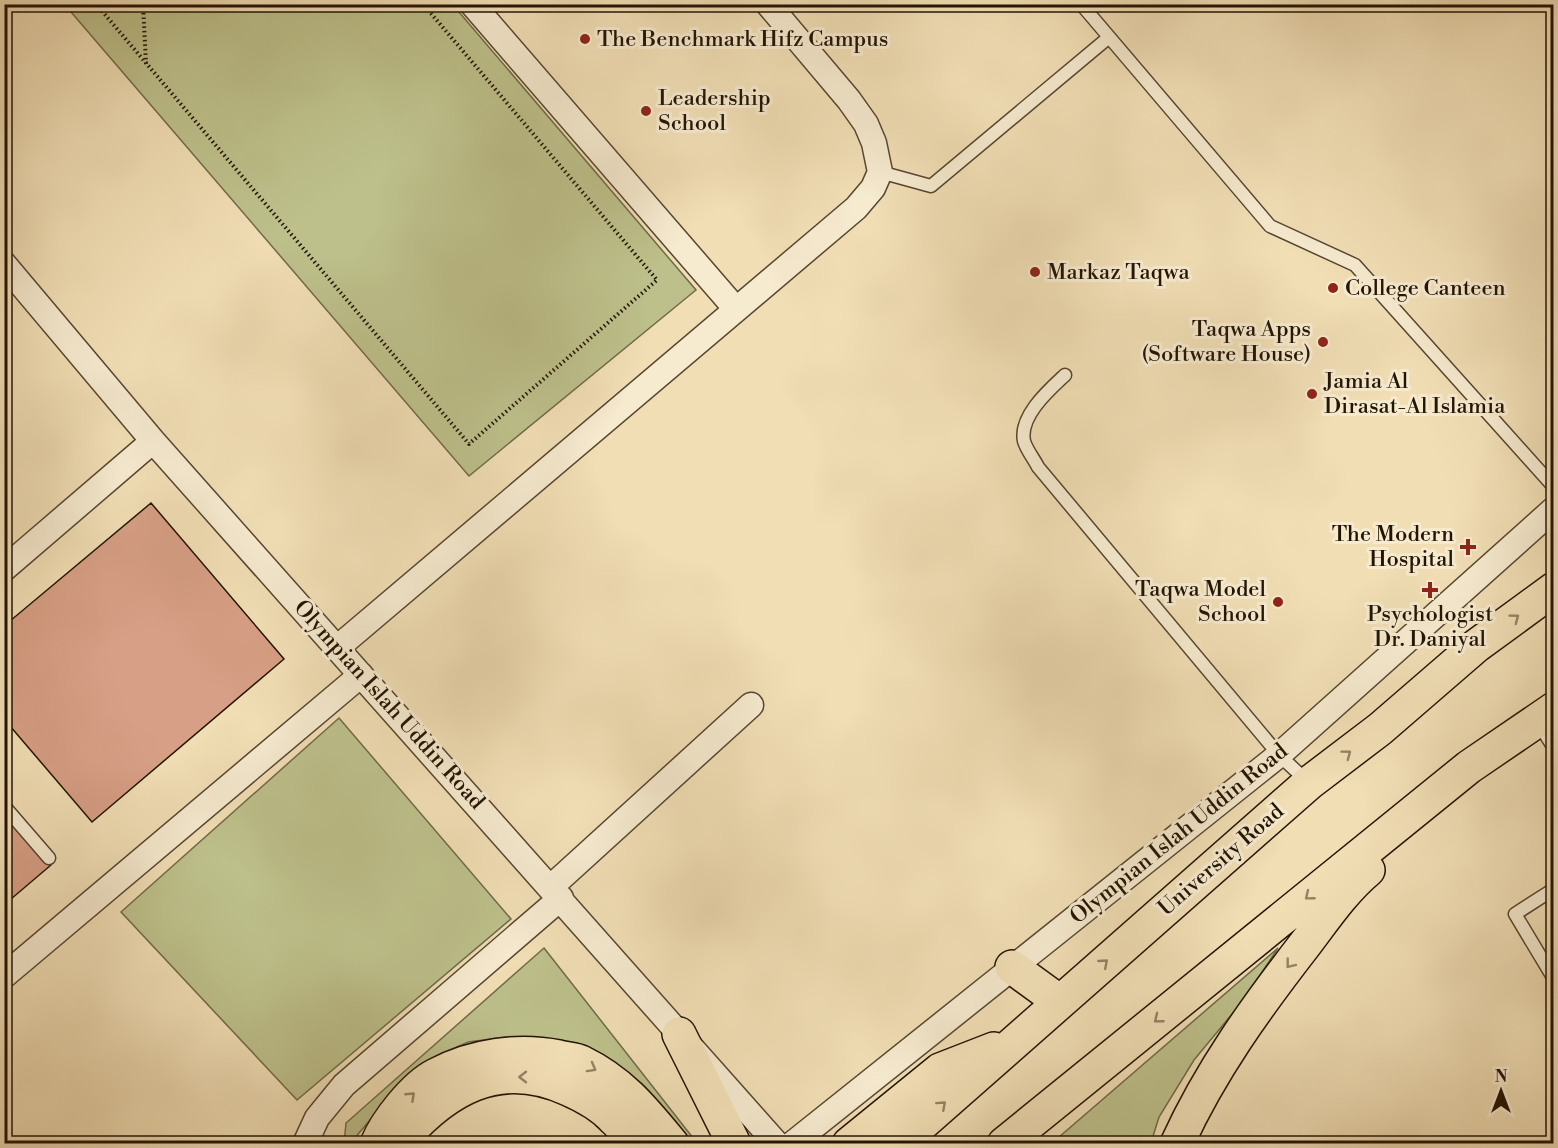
<svg xmlns="http://www.w3.org/2000/svg" width="1558" height="1148" font-family="'Libre Bodoni',serif">
  <rect width="100%" height="100%" fill="#f1deb5"/>
  <filter id="stains"><feTurbulence type="fractalNoise" baseFrequency=".00333" numOctaves="4"/><feColorMatrix values="0 0 0 0 .2 0 0 0 0 .09 0 0 0 0 .02 0 0 0 .5 -.17"/></filter>
  <radialGradient id="worn" r=".72"><stop offset=".6" stop-color="#630" stop-opacity="0"/><stop offset="1" stop-color="#630" stop-opacity=".3"/></radialGradient>
  <path fill="#bdc08b" stroke="#706a48" stroke-width="1.5" d="M65,5H453L696,290L469,476Z
    M339,718L511,919L297,1100L121,912Z
    M544,948L697,1143H686L534,1040L506,1037L468,1042L438,1056L403,1081L354,1139L352,1143L344,1144L346,1123Z
    M1278,948L1242,1002L1194,1060L1159,1117L1151,1143L1051,1144Z"/>
  <path fill="#d79f85" stroke="#231404" stroke-width="1.5" d="M151,503L284,659L92,822L4,719V626Z
    M4,812L51,865L4,905Z"/>
  <g fill="none" stroke-linecap="round" stroke-linejoin="round">
    <defs>
      <path id="lane" d="M1081,4L1270,226L1355,265L1554,487
        M880,172L931,186L1108,38
        M1065,375C1049,390 1019,416 1024,441C1026,449 1034,459 1038,467L1279,755L1308,782
        M1537,721L1554,748
        M4,806L49,858
        M1554,889L1515,914L1554,979"/>
      <path id="street" d="M472,4L735,308
        M4,264L153,441L777,1144
        M4,569L153,441
        M337,648L856,208L873,188L880,172L874,143L866,124L849,100L768,4
        M551,887L751,705
        M4,976L361,675
        M305,1144L317,1118L344,1085L561,898
        M792,1144L1279,755L1554,509"/>
      <path id="primary" d="M1012,967L1060,1002
        M679,1034L734,1144
        M377,1144C386,1122 414,1086 436,1075C473,1055 518,1049 559,1057C566,1059 575,1059 581,1062C622,1082 644,1110 672,1144
        M398,1144C444,1090 498,1057 568,1089C584,1096 602,1106 614,1119C622,1126 628,1135 635,1144
        M849,1144L940,1070L994,1049
        M899,1144L1309,783L1380,729L1476,646L1554,589
        M1004,1144L1469,767L1554,709
        M1177,1144C1210,1071 1257,1006 1306,943C1325,918 1344,890 1368,870"/>
    </defs>
    <use href="#lane" stroke="#564630" stroke-width="15"/>
    <use href="#street" stroke="#564630" stroke-width="27"/>
    <use href="#primary" stroke="#231404" stroke-width="36"/>
    <path stroke="#231404" stroke-width="4" stroke-dasharray="1.5 3" stroke-linecap="butt" d="M96,4L469,444L657,280L423,4
      M143,4L146,64"/>
    <use href="#lane" stroke="#f6eacf" stroke-width="12"/>
    <use href="#street" stroke="#f6eacf" stroke-width="24"/>
    <use href="#primary" stroke="#f1deb5" stroke-width="33"/>
  </g>
  <defs><path id="oneway-chevron" d="M-2-3.5L2.5 0L-2 3.5" fill="none" stroke-width="1.6" stroke-linecap="round" stroke-linejoin="round" transform="scale(1.5)"/></defs>
  <g stroke="#948365">
    <use href="#oneway-chevron" transform="translate(1515 618) rotate(-37)"/>
    <use href="#oneway-chevron" transform="translate(1347 754) rotate(-37)"/>
    <use href="#oneway-chevron" transform="translate(1309 896) rotate(141)"/>
    <use href="#oneway-chevron" transform="translate(1104 963) rotate(-41)"/>
    <use href="#oneway-chevron" transform="translate(1290 964) rotate(128)"/>
    <use href="#oneway-chevron" transform="translate(1158 1019) rotate(141)"/>
    <use href="#oneway-chevron" transform="translate(592 1068) rotate(29)"/>
    <use href="#oneway-chevron" transform="translate(523 1077) rotate(180)"/>
    <use href="#oneway-chevron" transform="translate(411 1096) rotate(-43)"/>
    <use href="#oneway-chevron" transform="translate(942 1105) rotate(-42)"/>
  </g>
  <g fill="#8f2418" stroke="#f6eacf" stroke-width="2">
    <circle cx="585" cy="39" r="6"/>
    <circle cx="646" cy="111" r="6"/>
    <circle cx="1035" cy="272" r="6"/>
    <circle cx="1333" cy="288" r="6"/>
    <circle cx="1323" cy="342" r="6"/>
    <circle cx="1312" cy="394" r="6"/>
    <path d="M1465 538h6v6h6v6h-6v6h-6v-6h-6v-6h6z"/>
    <path d="M1427 581h6v6h6v6h-6v6h-6v-6h-6v-6h6z"/>
    <circle cx="1278" cy="602" r="6"/>
  </g>
  <g text-anchor="middle" dominant-baseline="central" stroke-width="6" stroke-linejoin="round" paint-order="stroke">
    <g font-size="22" fill="#231404" stroke="#f6eacf" text-anchor="start">
      <text x="597" y="39">The Benchmark Hifz Campus</text>
      <text x="658" y="98">Leadership<tspan x="658" dy="25">School</tspan></text>
      <text x="1047" y="272">Markaz Taqwa</text>
      <text x="1345" y="288">College Canteen</text>
      <text x="1311" y="329" text-anchor="end">Taqwa Apps<tspan x="1311" dy="25">(Software House)</tspan></text>
      <text x="1324" y="381">Jamia Al<tspan x="1324" dy="25">Dirasat-Al Islamia</tspan></text>
      <text x="1454" y="534" text-anchor="end">The Modern<tspan x="1454" dy="25">Hospital</tspan></text>
      <text x="1266" y="589" text-anchor="end">Taqwa Model<tspan x="1266" dy="25">School</tspan></text>
      <text x="1430" y="614" text-anchor="middle">Psychologist<tspan x="1430" dy="25">Dr. Daniyal</tspan></text>
    </g>
    <g font-size="22" fill="#231404" stroke="#f6eacf">
      <text transform="translate(389 705) rotate(48)">Olympian Islah Uddin Road</text>
      <text transform="translate(1179 834) rotate(-39)">Olympian Islah Uddin Road</text>
      <text transform="translate(1221 860) rotate(-41)">University Road</text>
    </g>
  </g>
  <rect width="1558" height="1148" fill="none" stroke="#f1deb5" stroke-width="24"/>
  <rect x="6" y="6" width="1546" height="1136" fill="none" stroke="#231404" stroke-width="3"/>
  <rect x="12" y="12" width="1534" height="1124" fill="none" stroke="#231404" stroke-width="1.5"/>
  <g transform="translate(1501 1091)" stroke="#f6eacf" stroke-width="4.5" paint-order="stroke">
  <path d="M0-4.5L10 22L0 15L-10 22Z" fill="#231404"/>
  <text y="-9" font-size="16" font-weight="bold" text-anchor="middle" fill="#231404">N</text>
  </g>
  <rect width="100%" height="100%" filter="url(#stains)"/>
  <rect width="100%" height="100%" fill="url(#worn)"/>
</svg>
